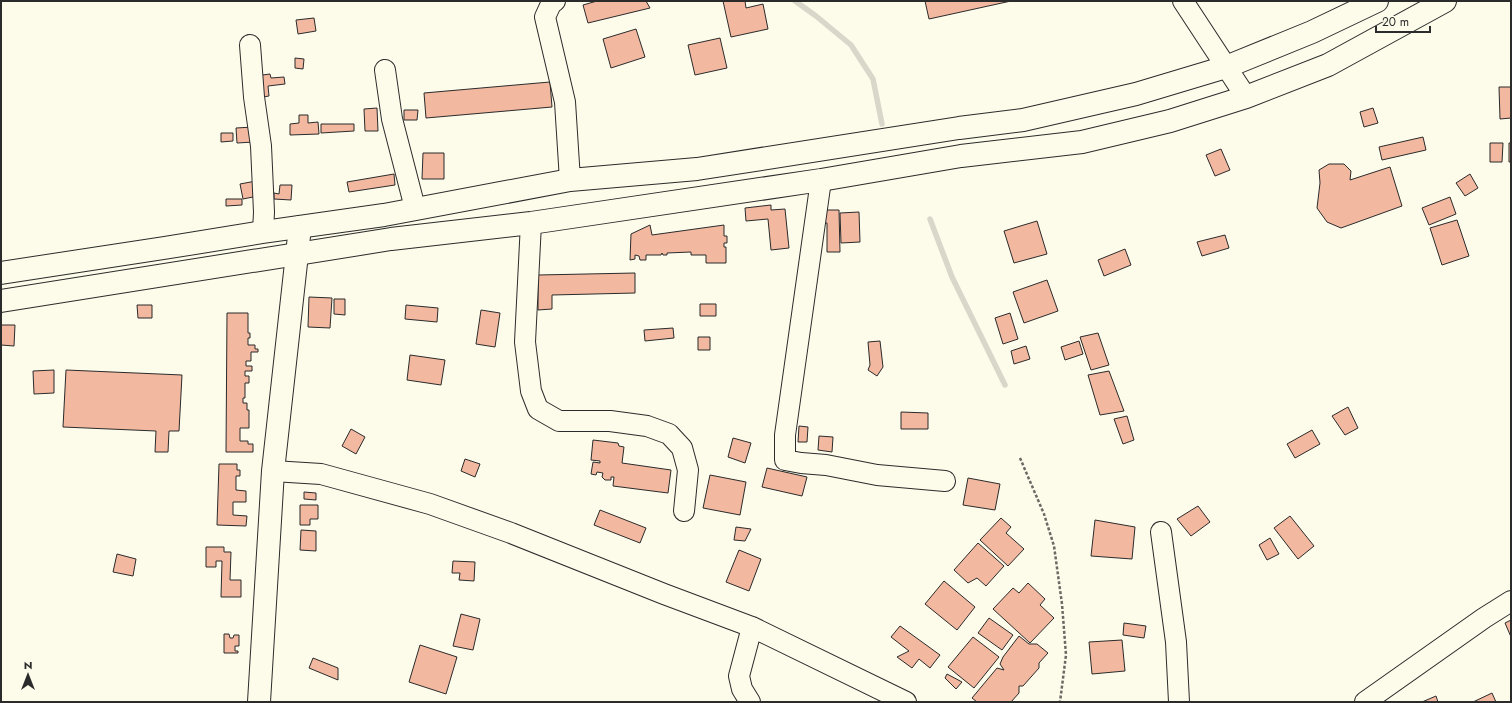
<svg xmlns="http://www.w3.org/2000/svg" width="1512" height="703" font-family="Jost,sans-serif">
  <rect width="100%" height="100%" fill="#fdfbea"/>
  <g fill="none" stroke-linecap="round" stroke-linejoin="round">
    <path stroke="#d8d7c9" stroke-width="5.5" d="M795,1L816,16L851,45L873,79L882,124
      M930,219L952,277L1005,385"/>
  </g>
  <path fill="#f2b8a0" stroke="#2b2b2b" d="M597,1H646L650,8L588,23L583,5Z
    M723,1H745L746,8L763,4L768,29L731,37Z
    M925,1H1011L929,19Z
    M314,18L316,31L298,34L296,20Z
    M636,29L645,57L611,68L603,39Z
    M720,38L727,68L695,75L688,45Z
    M295,58L304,59L303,69L295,68Z
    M270,74L271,78L284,77L285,84L268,86L269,96L257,98L255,76Z
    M550,82L552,107L426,118L424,93Z
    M1499,87H1511V118L1500,119Z
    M377,108L378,131H365L364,109Z
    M1373,108L1378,123L1364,127L1360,112Z
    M404,110H418L417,120H404Z
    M299,115H308V123L318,122L319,134L290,135V124L299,123Z
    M321,124H354V131L321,133Z
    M253,127L254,142L237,143L236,128Z
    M221,133H233V141L221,142Z
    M1423,137L1426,150L1382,160L1379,147Z
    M1490,143H1503L1502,162H1490Z
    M1509,143H1511V162H1509Z
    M1221,149L1230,170L1215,176L1206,155Z
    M423,153H444V179H422Z
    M1329,164H1344L1351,171L1350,180L1390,167L1402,206L1341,228L1327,222L1317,208L1320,183L1319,170Z
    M394,174L395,185L349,192L347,182Z
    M1470,174L1478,188L1465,196L1456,183Z
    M256,181L258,196L243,199L240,184Z
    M280,185H292L291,200L274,199V193L279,194Z
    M1450,197L1456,214L1429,225L1422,208Z
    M226,199H242V205L226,206Z
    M771,205V210L785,209L789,248L771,250L768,219L746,221L745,208Z
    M820,210H839L840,252H827V223H820Z
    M859,212L860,242L841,243L840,213Z
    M1457,220L1469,256L1442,265L1430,228Z
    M1037,221L1047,254L1014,263L1004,231Z
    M650,225L652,235L724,225V236H727V243H724V247H726V263H706V255H691V252L667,253V255H663L662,253L661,255H646V260H640L639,256L635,255V259L630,260L631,234Z
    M1225,235L1229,248L1202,256L1197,242Z
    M1125,249L1131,265L1104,276L1098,260Z
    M635,273V293L552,295V309L538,310V275Z
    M1047,280L1058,311L1024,323L1013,292Z
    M309,297L332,298L330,328L308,327Z
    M334,299H345V315L334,314Z
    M700,304H716V316H700Z
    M137,305H152V318H138Z
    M406,305L438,308L437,322L405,319Z
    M481,310L500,313L495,347L476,344Z
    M227,313H248V333H250V338H248V345H255V349H258V352H251V361H246V366H252V371H245V376H249V383H245V398H243V403H247V410H249V428H240V441H248V444H253V452H226Z
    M1010,313L1018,339L1003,344L995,318Z
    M1,325H15L14,346L1,345Z
    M673,328L674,338L645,341L644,330Z
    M1098,333L1109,365L1091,370L1080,337Z
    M698,337H710V350H698Z
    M880,341L883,367L877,376L868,370L870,365L868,342Z
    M1079,341L1083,354L1065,360L1061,347Z
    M1026,346L1030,359L1014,364L1011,351Z
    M410,355L445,360L441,385L407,380Z
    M54,370V393L34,394L33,371Z
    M66,370L182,375L179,431H169L168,452H155L156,431L63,427Z
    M1109,371L1124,411L1100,415L1088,375Z
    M1348,407L1358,428L1345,435L1332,416Z
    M901,412L928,413V429H901Z
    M1127,416L1134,440L1123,444L1114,419Z
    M799,426L808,427L807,442H798Z
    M351,429L365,437L356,454L342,446Z
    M1312,430L1320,444L1295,458L1287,444Z
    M819,436L833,437L832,452L818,450Z
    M733,438L751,443L745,463L728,457Z
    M593,440L618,443L619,446L624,447L622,463L671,470L668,493L613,486L614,477H611V480H605L602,477L603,473L597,472L596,475L591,474L593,462L600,463V461L591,460Z
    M465,459L480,464L475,477L461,471Z
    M219,464H237V470H240V476H236V490L246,491V502H233V515L247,516L246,526L217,525Z
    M767,468L807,477L802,496L762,487Z
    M710,475L746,482L740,515L703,508Z
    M968,478L1000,484L995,510L963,505Z
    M304,492L316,493V500L304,499Z
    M300,505H318V519H310V525H300Z
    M1198,506L1210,522L1191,536L1177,519Z
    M600,510L646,528L640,543L594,525Z
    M1290,516L1314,546L1298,559L1274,528Z
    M1001,518L1011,527L1006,533L1024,549L1008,566L980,540Z
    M1095,520L1135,527L1132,559L1091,556Z
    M736,527L751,529L745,541L734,540Z
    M301,530L316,531V551L300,550Z
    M1270,538L1279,554L1267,560L1259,545Z
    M978,543L1004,566L986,586L977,578L968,583L954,570Z
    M206,547H224V552H231L230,580H241V597H221L222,561H216V567H206Z
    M739,550L761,559L749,591L726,582Z
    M117,554L136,559L133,576L113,572Z
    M453,561L475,562L474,581L459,580L460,573H452Z
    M944,581L975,607L957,630L925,604Z
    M1028,583L1045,599L1040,605L1054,618L1030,643L993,609L1013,588L1019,593Z
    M461,614L480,619L473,650L453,646Z
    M989,618L1013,635L1002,650L978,633Z
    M1511,620V637L1505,623Z
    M1124,623L1146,626L1144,638L1123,635Z
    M900,626L940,655L930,668L919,659L912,668L897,657L909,651L891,637Z
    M224,634H229L230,638H233L234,635H239V646H235V651H238V653H224Z
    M1019,636L1029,644H1037L1048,653L1039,663V668L1023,686H1019V693L1011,702H977L972,698L997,668L1004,670L1000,664L1003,657Z
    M973,637L999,657L974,688L948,667Z
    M1122,640L1125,671L1092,674L1089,642Z
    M420,645L457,657L446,694L409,682Z
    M313,658L338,668V680L309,668Z
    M947,674L962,682L956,689L945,678Z
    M1492,693L1496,702H1473Z
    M1436,696L1438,702H1422Z"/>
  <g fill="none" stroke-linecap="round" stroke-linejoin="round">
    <defs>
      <path id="minor" d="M555,1L551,4L545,17L565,102L570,180
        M1183,1L1246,97
        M250,45L254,97L261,146L264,212L263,232
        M385,70L392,119L415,208
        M821,180L785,435V460L801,463L826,465L877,475L945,481
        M531,223L525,342L531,391L538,409L559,421H610L647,426L669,434L682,448L688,470L684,511
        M273,471L321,474L430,504L511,533L664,594L752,627L906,702
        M1161,532L1176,642L1179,702
        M750,702L742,689L739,676L752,627
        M1365,702L1484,618L1511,601"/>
      <path id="major" d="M259,702L273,471L300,227"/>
      <path id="highway" d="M1,273L164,248L263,232L384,215L570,180L697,169L959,128L1023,120L1136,94L1226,67L1312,32L1377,1
        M1,301L391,239L531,223L821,180L961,156L1082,142L1170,121L1246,97L1328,65L1445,1"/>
    </defs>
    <use href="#minor" stroke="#2b2b2b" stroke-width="22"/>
    <use href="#major" stroke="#2b2b2b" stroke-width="24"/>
    <use href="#highway" stroke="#2b2b2b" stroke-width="24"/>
    <path stroke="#6a6964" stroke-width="2.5" stroke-dasharray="3 2" stroke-linecap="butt" d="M1020,458L1044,514L1054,546L1062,604L1066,655L1060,702"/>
    <use href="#minor" stroke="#fdfbea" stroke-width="20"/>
    <use href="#major" stroke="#fdfbea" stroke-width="22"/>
    <use href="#highway" stroke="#fdfbea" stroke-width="22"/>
  </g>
  <rect width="1512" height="703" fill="none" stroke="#2b2b2b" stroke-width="4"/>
  <g transform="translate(28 675)" stroke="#fdfbea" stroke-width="3" paint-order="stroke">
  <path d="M0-3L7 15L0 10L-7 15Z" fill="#2b2b2b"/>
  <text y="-6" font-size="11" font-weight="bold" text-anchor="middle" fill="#2b2b2b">N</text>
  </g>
  <path d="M1376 26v6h54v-6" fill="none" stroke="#2b2b2b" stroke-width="2"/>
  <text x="1382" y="26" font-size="12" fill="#2b2b2b" stroke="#fdfbea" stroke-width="3" paint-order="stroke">20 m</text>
</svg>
